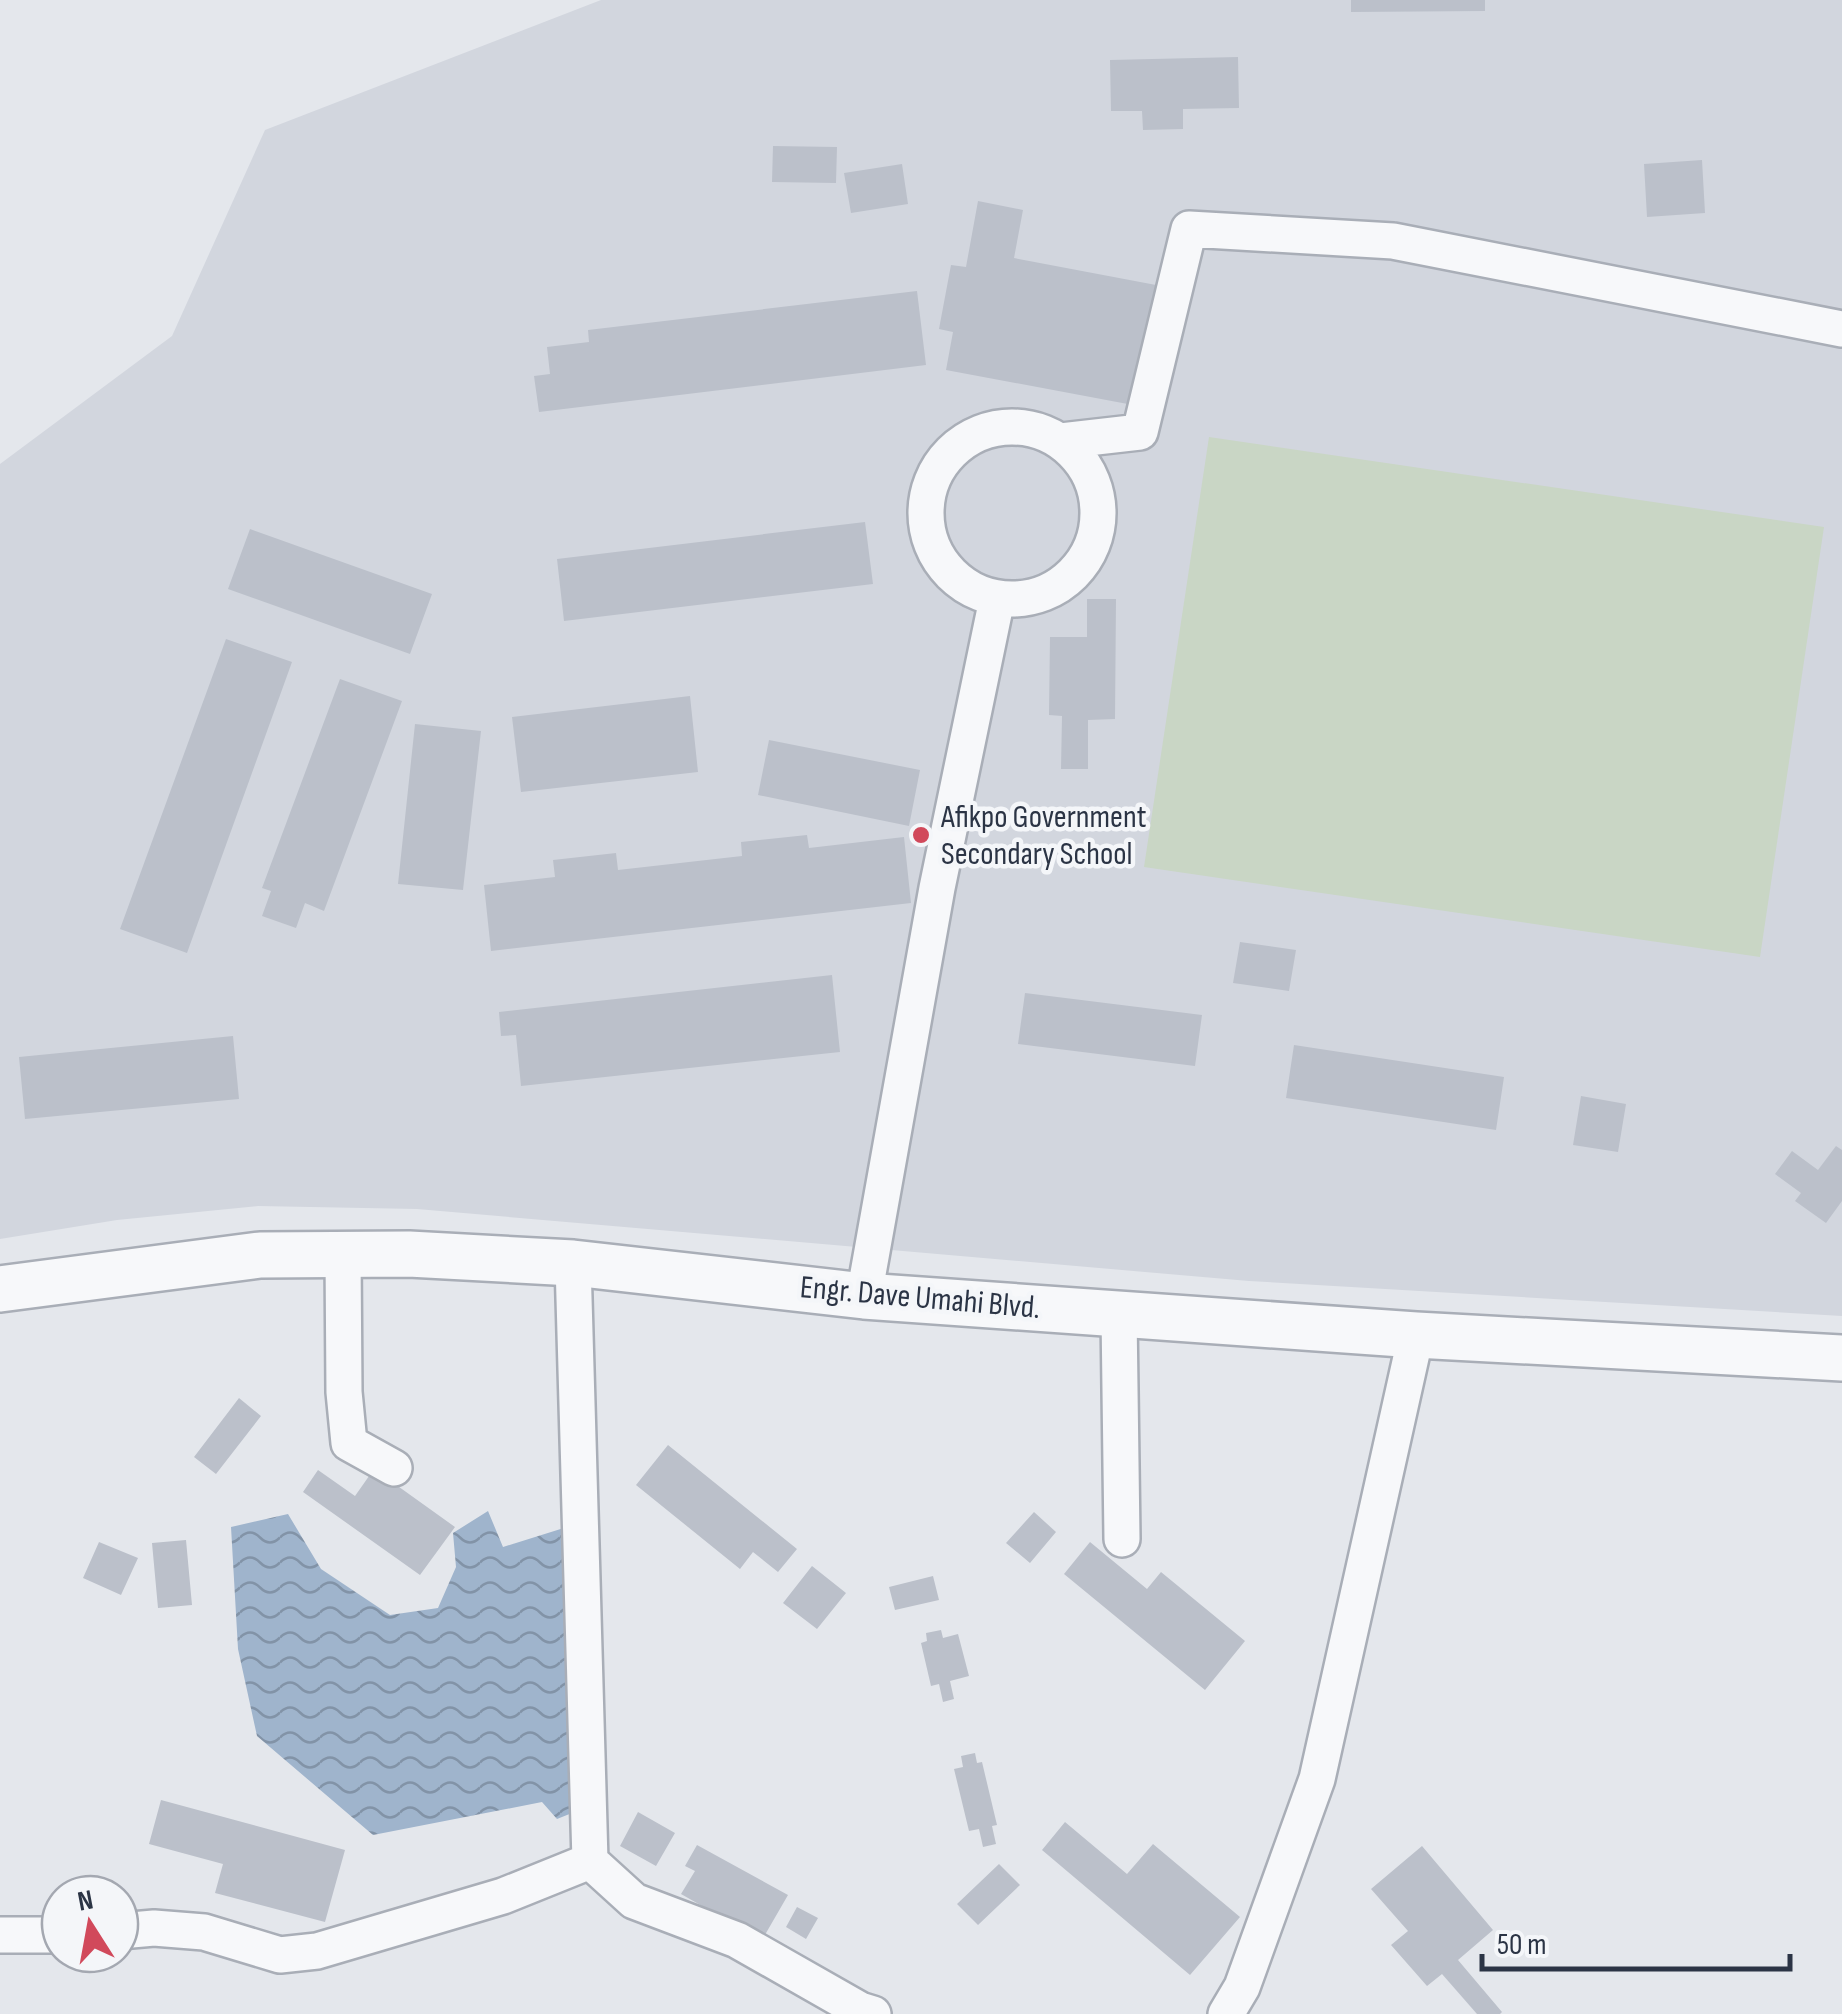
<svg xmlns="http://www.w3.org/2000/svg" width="1842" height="2014" font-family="'Sofia Sans Condensed',sans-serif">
  <defs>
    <pattern id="water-waves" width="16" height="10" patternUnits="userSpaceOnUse" patternTransform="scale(2.5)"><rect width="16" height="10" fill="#9fb4cc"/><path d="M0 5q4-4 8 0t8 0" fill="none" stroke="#8293a7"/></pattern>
  </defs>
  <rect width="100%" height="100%" fill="#e4e7ec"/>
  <path fill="#d2d6de" d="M601,0H1842V1316L1249,1281L417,1209L258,1206L117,1220L0,1239V464L172,336L265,130Z"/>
  <path fill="#c9d6c5" d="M1209,437L1824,527L1760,957L1144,867Z"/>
  <path fill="url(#water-waves)" d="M488,1511L503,1547L567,1527L572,1813L557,1819L542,1802L373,1835L257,1736L238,1649L231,1527L288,1514L321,1569L390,1615L438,1608L456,1567L453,1533Z"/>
  <path fill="#bbc0ca" d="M1351,0H1485V11L1351,12Z
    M1238,57L1239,108L1183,109V129L1143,130L1142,111H1111L1110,60Z
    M773,146L837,147L836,183L772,182Z
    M1702,160L1705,213L1647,217L1644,164Z
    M902,164L908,204L851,213L844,173Z
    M978,201L1023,210L1014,258L1156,285L1133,405L946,370L953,332L939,329L951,265L966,267Z
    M917,291L926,365L539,412L534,376L550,374L547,347L589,342L588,330Z
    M865,522L873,584L564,621L557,559Z
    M250,529L432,594L410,654L228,589Z
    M1087,599H1116L1115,719L1088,720V769H1061L1062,716L1049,715L1050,637H1087Z
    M226,639L292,662L187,953L120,929Z
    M340,679L402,701L324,911L305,903L296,928L262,916L271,891L262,888Z
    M690,696L698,772L521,792L512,717Z
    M415,724L481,731L463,890L398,884Z
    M769,740L920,770L909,826L758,795Z
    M807,835L809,848L904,837L911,903L491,951L484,885L555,877L553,860L616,853L618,870L742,856L741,842Z
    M1240,942L1296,950L1289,991L1233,983Z
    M832,975L840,1052L521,1086L516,1035L501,1036L499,1012Z
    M1025,993L1202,1015L1195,1066L1018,1044Z
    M233,1036L239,1099L25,1119L19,1057Z
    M1294,1045L1504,1077L1496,1130L1286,1098Z
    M1581,1096L1626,1104L1618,1152L1573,1145Z
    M1836,1146L1842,1150V1201L1826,1223L1795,1201L1801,1193L1775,1174L1792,1151L1818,1170Z
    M239,1398L261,1416L216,1474L194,1457Z
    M668,1445L797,1549L778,1572L753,1552L740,1569L636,1485Z
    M374,1469L455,1527L420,1575L303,1492L318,1470L355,1496Z
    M1034,1512L1056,1532L1030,1563L1006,1543Z
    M186,1540L192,1605L158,1608L152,1543Z
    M99,1542L138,1558L121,1595L83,1578Z
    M1090,1542L1147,1589L1161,1572L1245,1641L1205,1690L1064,1574Z
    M812,1566L846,1593L817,1629L783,1603Z
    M933,1576L939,1600L895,1610L889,1587Z
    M941,1630L943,1638L958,1634L969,1676L950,1681L954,1699L943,1702L939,1684L931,1686L921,1643L927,1641L926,1633Z
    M975,1753L977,1763L982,1762L997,1825L992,1826L996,1844L983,1847L979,1829L969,1831L954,1769L963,1767L961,1756Z
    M161,1800L345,1850L325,1922L215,1893L223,1864L149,1844Z
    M638,1812L675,1833L656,1866L620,1846Z
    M1065,1822L1127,1874L1153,1844L1240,1917L1190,1975L1042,1850Z
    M697,1845L788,1895L762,1940L681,1894L695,1871L685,1866Z
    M1422,1846L1493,1930L1458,1960L1502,2012L1500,2014H1477L1442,1974L1427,1986L1391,1945L1408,1931L1371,1889Z
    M999,1864L1020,1885L978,1925L957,1904Z
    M797,1907L818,1918L806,1939L786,1927Z"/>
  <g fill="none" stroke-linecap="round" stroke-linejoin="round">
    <defs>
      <path id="minor" d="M926 513a86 86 0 1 1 172 0a86 86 0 1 1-172 0Z
        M1061,441L1140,432L1189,229L1393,241L1842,329
        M343,1254L344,1392L349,1443L394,1468
        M573,1263L590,1861L634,1901L737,1940L860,2010L873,2014
        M864,1296L937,888L997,599
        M1119,1314L1122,1539
        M120,1931L154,1928L204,1932L280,1955L317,1951L503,1896L590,1861
        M0,1935H60
        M1226,2014L1242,1987L1317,1779L1416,1335"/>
      <path id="tertiary" d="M0,1289L260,1255L409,1254L573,1263L864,1296L1416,1335L1842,1358"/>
    </defs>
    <use href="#minor" stroke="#a9aeb7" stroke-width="40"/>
    <use href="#tertiary" stroke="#a9aeb7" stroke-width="50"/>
    <use href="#minor" stroke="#f7f8fa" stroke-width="35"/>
    <use href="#tertiary" stroke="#f7f8fa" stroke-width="45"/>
  </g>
  <circle fill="#d1495b" stroke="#f4f6f9" stroke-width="4" cx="921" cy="835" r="10"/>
  <g text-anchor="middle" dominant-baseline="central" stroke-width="9" stroke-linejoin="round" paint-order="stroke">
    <g font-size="32" fill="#2b3445" stroke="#f4f6f9" text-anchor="start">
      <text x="941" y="817">Afikpo Government<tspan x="941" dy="37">Secondary School</tspan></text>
    </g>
    <g font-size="32" fill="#2b3445" stroke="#f4f6f9">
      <text transform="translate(920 1298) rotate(5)">Engr. Dave Umahi Blvd.</text>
    </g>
  </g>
  <g transform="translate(90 1924) rotate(349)"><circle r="48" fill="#f4f6f9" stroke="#a4a8b1" stroke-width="2.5"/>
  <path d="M0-8L18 38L0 25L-18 38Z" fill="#d1495b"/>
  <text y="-15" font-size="28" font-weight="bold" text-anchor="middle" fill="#2b3445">N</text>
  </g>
  <path d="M1482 1954v15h308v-15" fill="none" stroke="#2b3445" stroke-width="5"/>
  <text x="1497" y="1954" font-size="30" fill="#2b3445" stroke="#f4f6f9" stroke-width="8" paint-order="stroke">50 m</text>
</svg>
